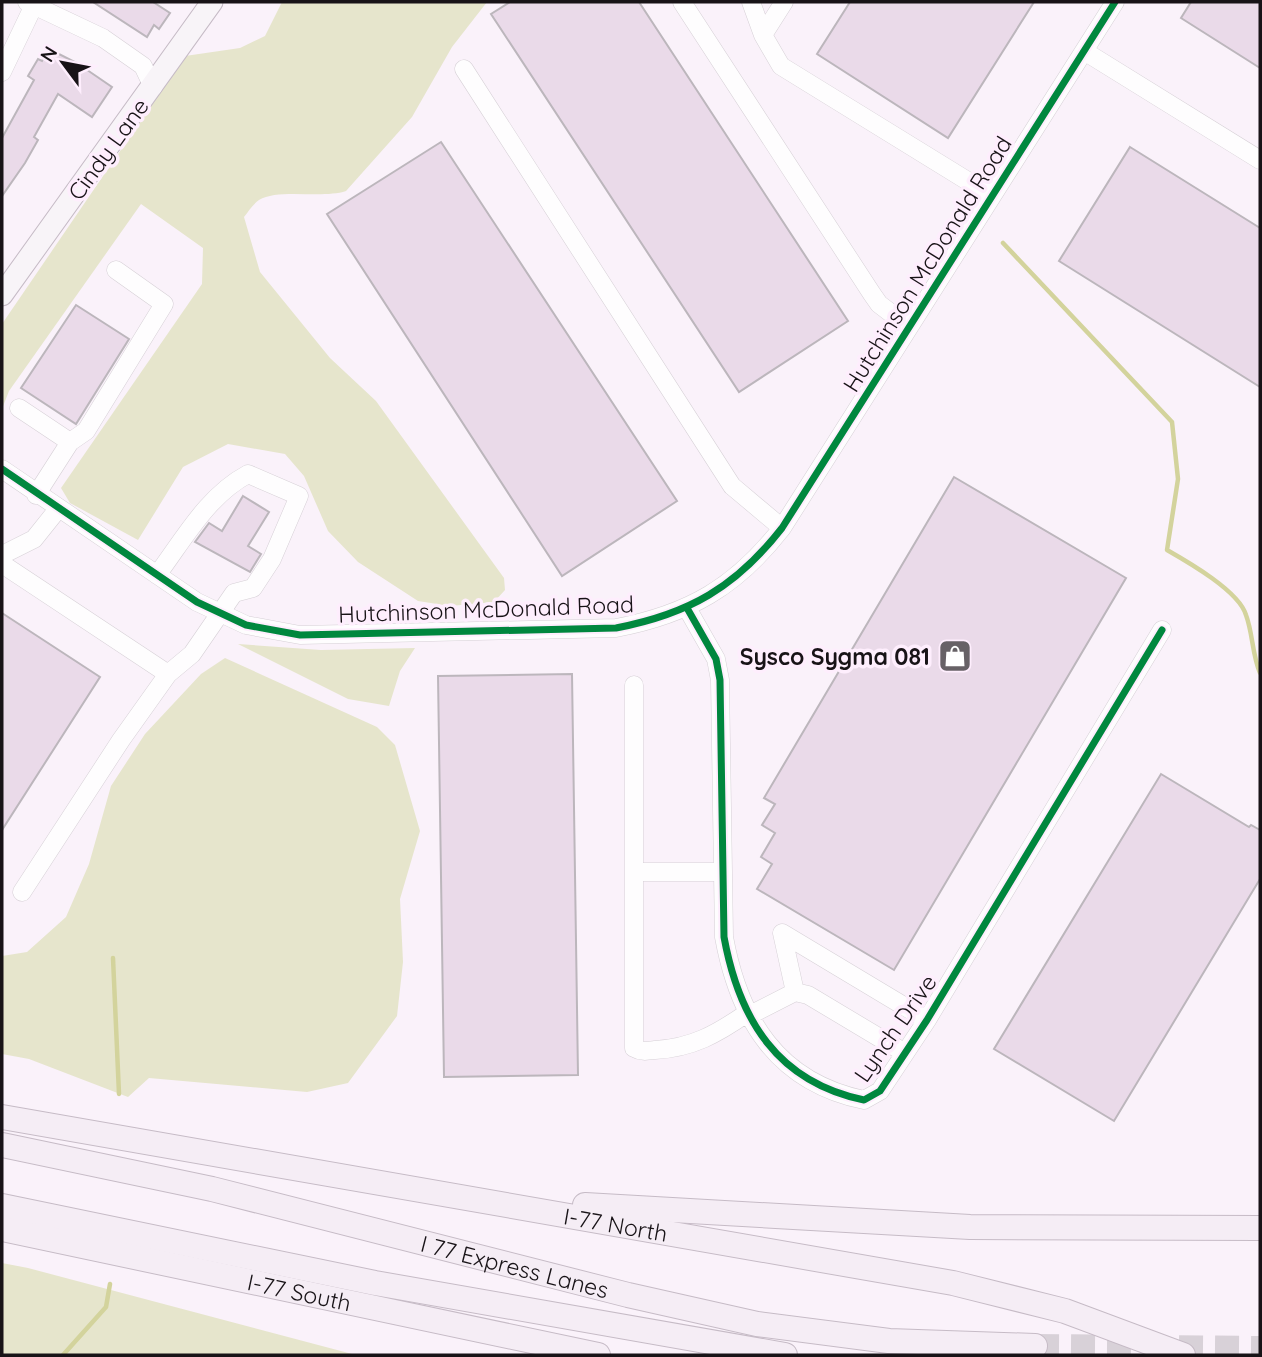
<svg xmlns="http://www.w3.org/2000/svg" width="1262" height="1357" font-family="Quicksand,sans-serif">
  <rect width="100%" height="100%" fill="#faf2fa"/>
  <path fill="#e6e5cc" d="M282,2H487L452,47L412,117L346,191C322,199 278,188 259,200C253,204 248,212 244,217L260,272L330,358L376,401L504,578L505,590L494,602L450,606L418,601L358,562L328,531L304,476L285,454L228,444L183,467L138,540L70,503L61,488L202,284L203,248L141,204L9,391L2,409V324L185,56L240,48L265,36Z
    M238,644L321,650L415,648L400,671L389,706L348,699Z
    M225,658L377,727L395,745L420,831L400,899L403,962L397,1016L348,1083L307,1092L149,1078L128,1097L29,1059L2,1054V956L27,952L66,917L89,864L111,786L145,734L201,674Z
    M2,1263L28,1268L356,1355H2Z"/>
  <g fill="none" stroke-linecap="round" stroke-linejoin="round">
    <path stroke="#d3d39c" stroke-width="4.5" d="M1003,243L1172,422L1178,479L1167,550C1188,562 1239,591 1246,615C1253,634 1252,654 1260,673
      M113,958L119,1094
      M63,1355L106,1307L110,1284"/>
  </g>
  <path fill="#eadae9" stroke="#bcb6bc" stroke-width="2" d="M93,2H153L170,13L159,29L154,25L147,37Z
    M510,2H639L848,321L739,392L491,14Z
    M850,2H1034L948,138L817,54Z
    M1191,2H1260V68L1181,18Z
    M49,49L77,63L112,87L92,117L58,94L34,137L38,140L25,163L2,196V138L34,80L28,76L38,59L42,61Z
    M441,142L677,501L562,576L327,214Z
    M1130,147L1260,228V387L1059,261Z
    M76,305L129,339L76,424L21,388Z
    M954,477L1126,578L894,970L757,889L772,864L761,857L775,833L762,825L775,804L764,798Z
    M243,496L269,512L248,546L261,554L250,572L195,542L209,523L222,531Z
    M2,613L100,677L2,830Z
    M572,674L578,1075L444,1077L438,676Z
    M1161,774L1249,827L1251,825L1260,830V879L1114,1121L994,1049Z"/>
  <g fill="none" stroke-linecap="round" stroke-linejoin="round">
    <path stroke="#d8d1d8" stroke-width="24" stroke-dasharray="24 12" stroke-linecap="butt" d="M1035,1346L1260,1348"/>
    <defs>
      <path id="minor" d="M27,2L103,38L143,66L153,87
        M682,2L872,294L879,304L909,327
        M751,2L763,35L781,66L992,196
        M763,35L784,2
        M1084,51L1260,160
        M464,69L732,486L782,528
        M2,72L34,5
        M19,408L70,442L36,495
        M70,442L86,431L164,304L116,270
        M2,469L197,602L246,625L300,635L616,628C689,614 736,587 782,528L1115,2
        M2,555L34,539L58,509
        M2,564L168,674L192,654L234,593L253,588L272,559L299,496L248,474C207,496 184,539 157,575
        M687,608L716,659L720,680L724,937C739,1019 777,1082 864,1100L880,1091L927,1020L1162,630
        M634,685V1048C641,1052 647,1051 655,1050C692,1048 717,1034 747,1013
        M634,872H723
        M22,892L121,740L168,674
        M795,992L782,933L927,1020
        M748,1016L795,992L808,995L905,1053"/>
      <path id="major" d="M2,295L212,2"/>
      <g id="highway">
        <path id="s1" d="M2,1117L953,1283L1065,1311L1183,1355"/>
        <path id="s2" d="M2,1145L212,1189L628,1295L757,1324L889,1341L1035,1346"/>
        <path d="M585,1205L970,1227L1260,1228"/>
        <path d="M2,1206L375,1283L785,1355"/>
        <path id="s3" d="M2,1229L598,1355"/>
      </g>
    </defs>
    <use href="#minor" stroke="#d6d0d6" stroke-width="19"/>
    <use href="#major" stroke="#c6bbc6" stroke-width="23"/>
    <use href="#highway" stroke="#c6bbc6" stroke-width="26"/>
    <use href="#minor" stroke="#fefdfe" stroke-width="18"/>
    <use href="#major" stroke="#f8f4f8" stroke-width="21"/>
    <use href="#highway" stroke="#f5edf5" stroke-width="24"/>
    <defs>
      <path id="cycleway" d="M2,469L197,602L246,625L300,635L616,628C689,614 736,587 782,528L1115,2
        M687,608L716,659L720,680L724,937C739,1019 777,1082 864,1100L880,1091L927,1020L1162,630"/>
    </defs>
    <use href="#cycleway" stroke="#feeefd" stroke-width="11"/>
    <use href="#cycleway" stroke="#00873e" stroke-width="7"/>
  </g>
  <defs>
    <symbol id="shop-square" viewBox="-11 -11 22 22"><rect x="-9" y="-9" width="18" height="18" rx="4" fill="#676166" stroke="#feeefd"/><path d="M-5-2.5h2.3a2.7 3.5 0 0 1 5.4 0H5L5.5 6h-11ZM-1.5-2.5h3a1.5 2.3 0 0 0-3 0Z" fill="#fff"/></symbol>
  </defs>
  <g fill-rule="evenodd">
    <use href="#shop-square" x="936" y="637" width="38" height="38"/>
  </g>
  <g text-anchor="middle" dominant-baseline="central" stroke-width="7" stroke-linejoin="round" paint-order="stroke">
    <g font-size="23" fill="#181317" stroke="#feeefd">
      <text transform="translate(108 149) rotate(-54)">Cindy Lane</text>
      <text transform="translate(927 264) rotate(-58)">Hutchinson McDonald Road</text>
      <text transform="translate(486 609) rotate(-2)">Hutchinson McDonald Road</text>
      <text transform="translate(895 1028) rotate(-55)">Lynch Drive</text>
      <text stroke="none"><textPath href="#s1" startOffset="623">I-77 North</textPath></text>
      <text stroke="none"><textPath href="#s2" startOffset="527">I 77 Express Lanes</textPath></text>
      <text stroke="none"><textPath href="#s3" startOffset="304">I-77 South</textPath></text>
    </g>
    <g font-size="23" font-weight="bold" fill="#181317" stroke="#feeefd" text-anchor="end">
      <text x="930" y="656">Sysco Sygma 081</text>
    </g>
  </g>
  <rect width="1262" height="1357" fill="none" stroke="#181317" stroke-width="7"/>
  <g transform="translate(63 63) rotate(302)" stroke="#feeefd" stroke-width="5" paint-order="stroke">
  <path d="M0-5L12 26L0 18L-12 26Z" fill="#181317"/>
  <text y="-10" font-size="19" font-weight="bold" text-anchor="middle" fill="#181317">N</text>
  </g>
</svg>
